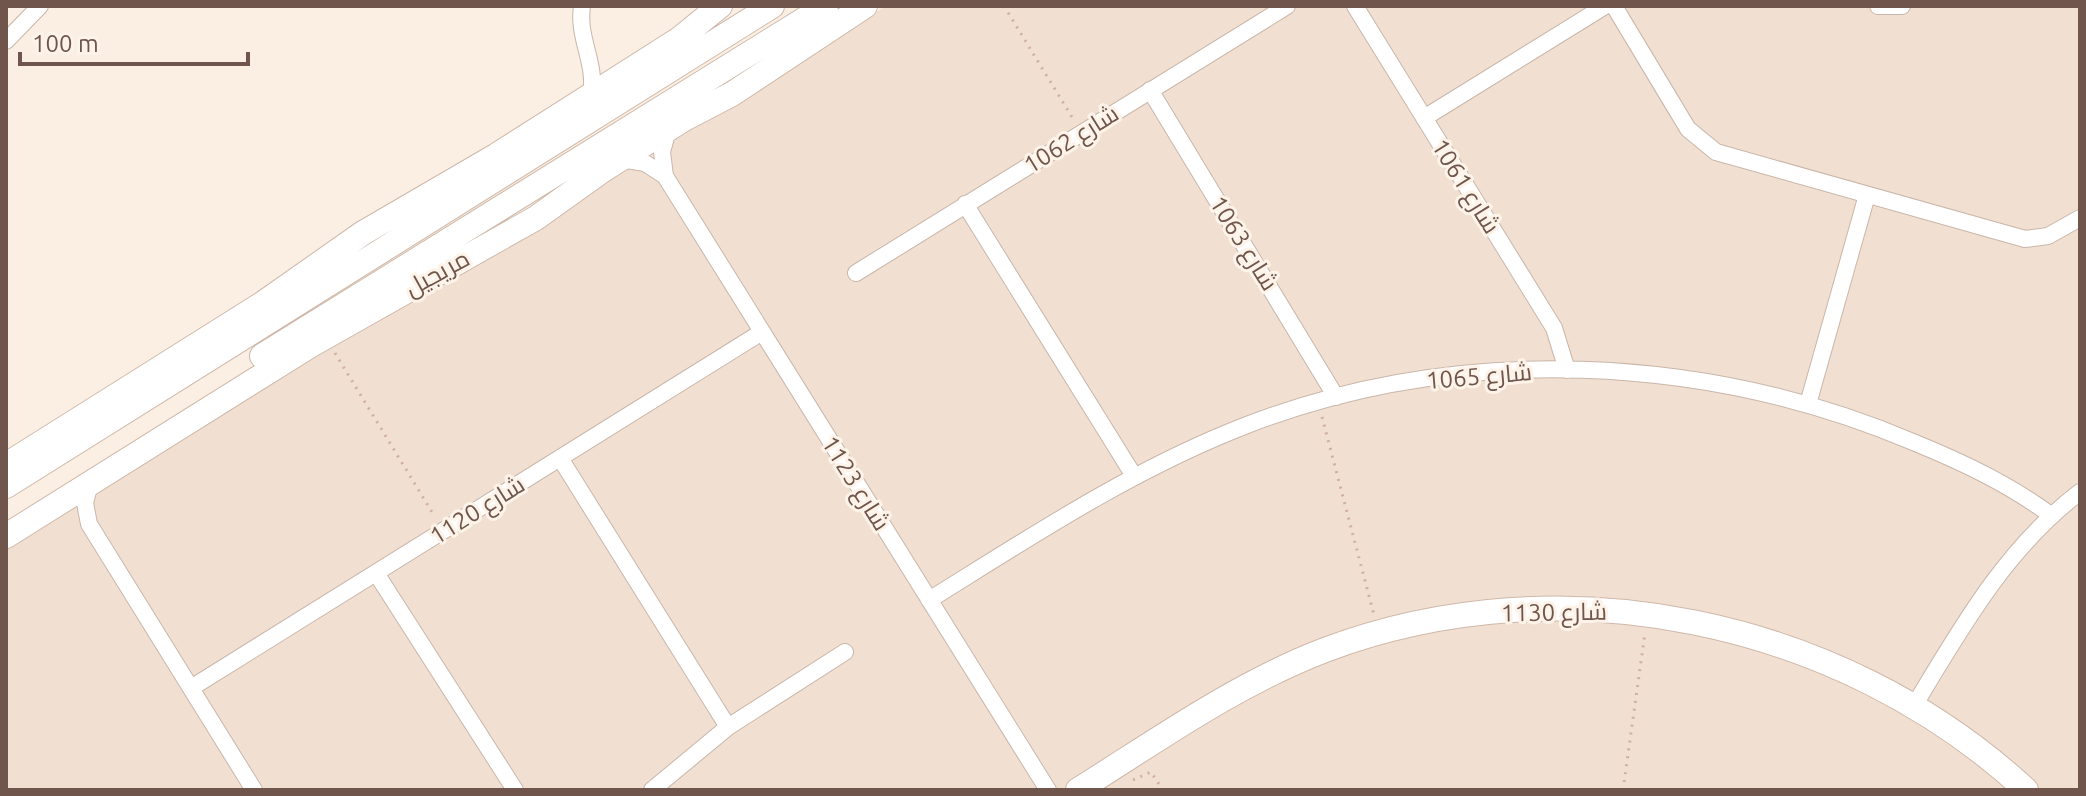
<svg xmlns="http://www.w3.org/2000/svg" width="2086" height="796" font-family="Ubuntu,Cairo,sans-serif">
  <rect width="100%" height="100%" fill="#faefe2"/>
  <path fill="#f1e0d1" d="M886,6H2080V790H6V547Z"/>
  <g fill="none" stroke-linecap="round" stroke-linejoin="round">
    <defs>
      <path id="street" d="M582,6C577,39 597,62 591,96
        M1355,6L1554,328L1567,370
        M1614,6L1688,129L1716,152L2025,239L2048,236L2080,218
        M1878,6H1902
        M6,41L40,6
        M1150,90L1336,397
        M1424,118L1605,6
        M621,159L645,163L665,176L1048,790
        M665,176L662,152L668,130
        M965,204L1134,476
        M856,273L1287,6
        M1808,404L1867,195
        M560,458L728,727
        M90,483L85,503L89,524L254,790
        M376,573L515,790
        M929,600C1032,536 1133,469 1247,425C1459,343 1705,354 1913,442C1962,462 2009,484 2052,516
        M191,688L762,332
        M1914,706C1961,628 2006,548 2080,492
        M652,790L728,727L845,652"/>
      <path id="secondary" d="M262,356L826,6
        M6,465L262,304L363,233L497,155L678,40L720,6
        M6,486L772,6
        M6,536L311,345L536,218L603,170L684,119L732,94L865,6
        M1078,790C1158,740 1236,684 1325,650C1561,561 1841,619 2026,790"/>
    </defs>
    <use href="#street" stroke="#c9b6aa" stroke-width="18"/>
    <use href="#secondary" stroke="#cfb8aa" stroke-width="26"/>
    <path stroke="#d1afa0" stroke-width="3" stroke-dasharray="2 6" stroke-linecap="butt" d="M1004,6L1075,122
      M335,353L435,517
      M1322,417L1374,615
      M1133,780L1151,772L1163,790
      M1623,790L1645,633"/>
    <use href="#street" stroke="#fff" stroke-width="16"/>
    <use href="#secondary" stroke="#fff" stroke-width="24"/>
  </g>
  <g text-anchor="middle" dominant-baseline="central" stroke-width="6" stroke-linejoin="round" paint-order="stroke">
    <g font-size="24" fill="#6f554b" stroke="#fdf3e8">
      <text transform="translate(1071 139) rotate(-32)">شارع 1062</text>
      <text transform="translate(1466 186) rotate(58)">شارع 1061</text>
      <text transform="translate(1244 243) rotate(58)">شارع 1063</text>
      <text transform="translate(437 273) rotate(-29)">مريجيل</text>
      <text transform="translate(1479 376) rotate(-5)">شارع 1065</text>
      <text transform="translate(856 483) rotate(58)">شارع 1123</text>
      <text transform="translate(477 510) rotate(-32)">شارع 1120</text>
      <text transform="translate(1554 612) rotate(-1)">شارع 1130</text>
    </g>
  </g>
  <rect width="2086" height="796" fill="none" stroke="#6f554b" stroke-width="16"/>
  <path d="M20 52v12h228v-12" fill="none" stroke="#6f554b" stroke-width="4"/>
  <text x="32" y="52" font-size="24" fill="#6f554b" stroke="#fdf3e8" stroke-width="6" paint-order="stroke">100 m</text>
</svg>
